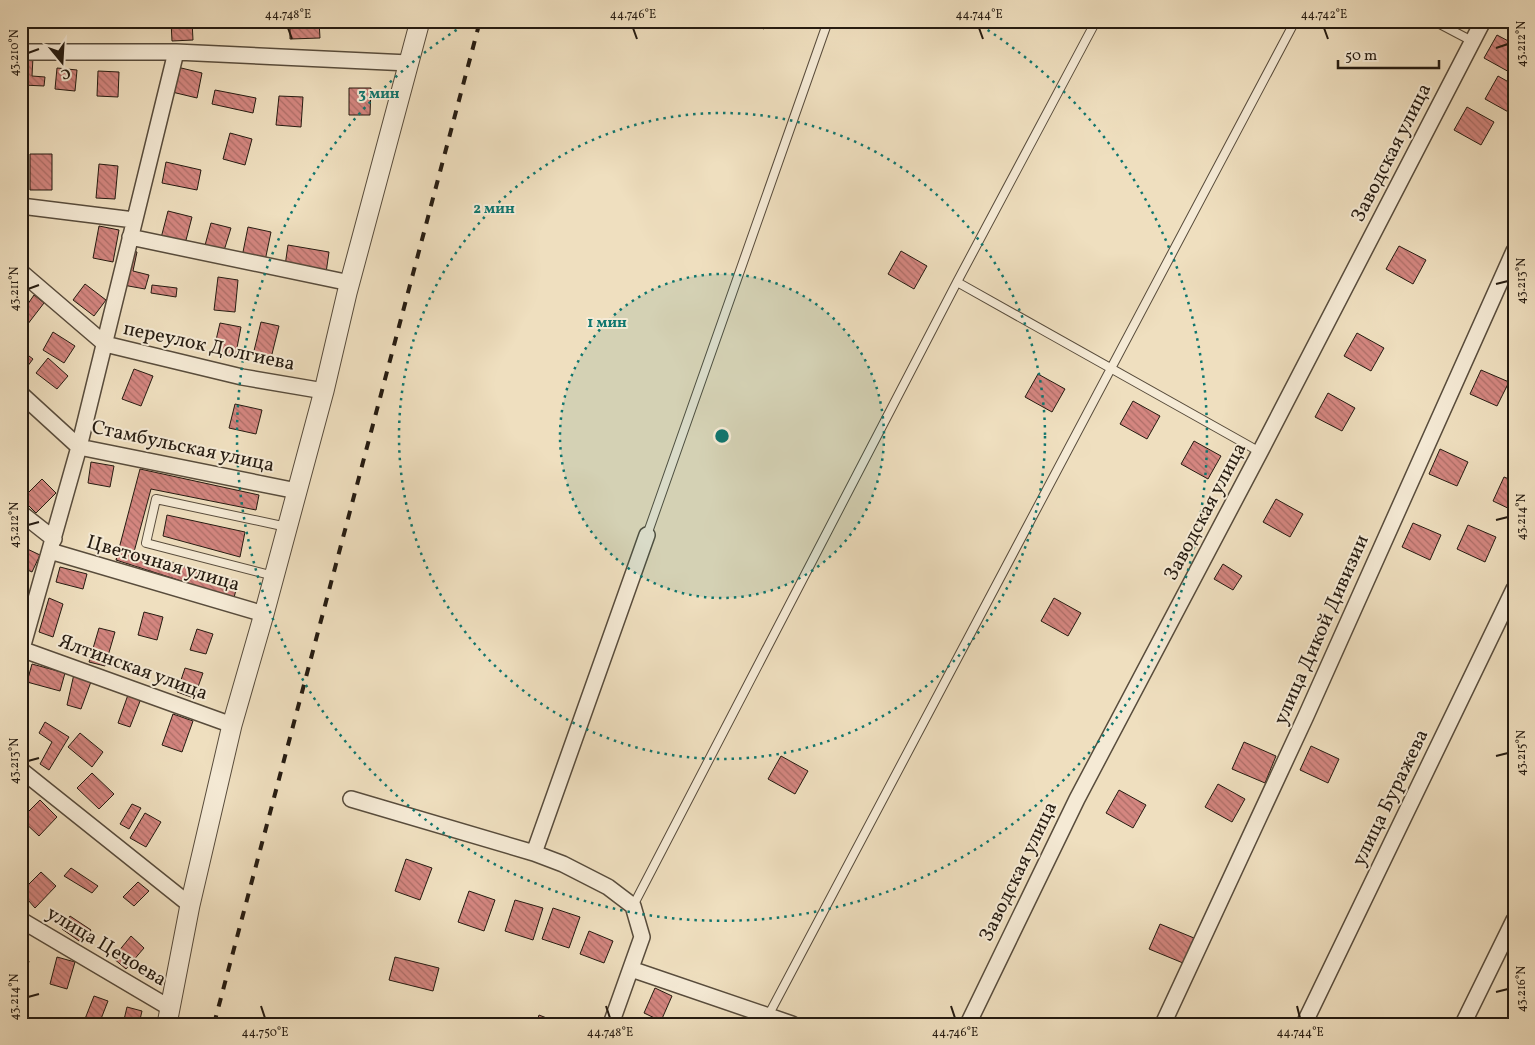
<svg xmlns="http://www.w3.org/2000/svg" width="1535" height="1045" font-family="Vollkorn,serif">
  <defs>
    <pattern id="building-back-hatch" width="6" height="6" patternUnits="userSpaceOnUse" patternTransform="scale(1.25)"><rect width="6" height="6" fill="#d48680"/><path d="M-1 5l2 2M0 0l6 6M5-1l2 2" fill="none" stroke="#ac6d67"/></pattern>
  </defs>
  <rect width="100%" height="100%" fill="#efdfbf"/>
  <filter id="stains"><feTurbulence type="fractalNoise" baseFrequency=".004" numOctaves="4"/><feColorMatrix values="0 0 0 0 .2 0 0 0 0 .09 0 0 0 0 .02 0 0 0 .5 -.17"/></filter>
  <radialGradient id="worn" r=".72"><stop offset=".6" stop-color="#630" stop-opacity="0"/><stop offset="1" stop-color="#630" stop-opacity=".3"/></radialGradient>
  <path fill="url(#building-back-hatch)" stroke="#251b11" d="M171,21H192L193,40L172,41Z
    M290,21H319L320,38L290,39Z
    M746,21H768L764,29Z
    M1497,35L1514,44V68L1511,73L1484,58Z
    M24,56L33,57L32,76L45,77L44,86L23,85Z
    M177,67L202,73L197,98L172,92Z
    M57,68L77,70L75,91L55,89Z
    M98,71L119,72L118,97L97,96Z
    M1498,76L1514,85V110L1512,114L1485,99Z
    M349,88H371L370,115H349Z
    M215,90L256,98L253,113L212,104Z
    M279,96L303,97L301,127L276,125Z
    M1467,107L1494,122L1481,145L1454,130Z
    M230,133L252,139L245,165L223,159Z
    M30,154H52V190H30Z
    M166,162L201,170L197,190L162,183Z
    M99,164L118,166L115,199L96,198Z
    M168,211L192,217L185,244L161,238Z
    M211,223L231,228L223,254L204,249Z
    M99,226L119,230L113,262L93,258Z
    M248,227L271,232L265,261L242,257Z
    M288,245L329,252L326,273L285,266Z
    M1399,246L1426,260L1413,284L1386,269Z
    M131,250L137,252L133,271L149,275L145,289L123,285Z
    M901,251L927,266L914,289L888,274Z
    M218,277L238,280L235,312L214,310Z
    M85,284L106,300L94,316L73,300Z
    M152,285L177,288L176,297L151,293Z
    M34,295L44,303L24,329L21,327V314Z
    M1514,317V329L1509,327Z
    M261,322L279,326L271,358L253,355Z
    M220,323L241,327L235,358L213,353Z
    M53,332L75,346L64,363L43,350Z
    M1357,333L1384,348L1371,371L1344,356Z
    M21,350L33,359L21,375Z
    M48,358L68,376L57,389L36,373Z
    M134,369L153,376L141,406L122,399Z
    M1481,370L1509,382L1497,406L1470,394Z
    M1038,374L1065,389L1052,412L1025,397Z
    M1328,393L1355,408L1342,431L1315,417Z
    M1133,401L1160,416L1147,439L1120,424Z
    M235,404L262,410L256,434L229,428Z
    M1194,441L1221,456L1208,479L1181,464Z
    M1440,449L1468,462L1457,486L1429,474Z
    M91,462L114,466L110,487L88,483Z
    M140,469L259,495L256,510L151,489L134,552L238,581L234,598L116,560Z
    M1504,477L1514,481V511L1493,501Z
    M42,479L56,493L36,513L22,499Z
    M1276,499L1303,514L1290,537L1263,522Z
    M167,515L245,532L240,557L163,536Z
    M1413,523L1441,535L1430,560L1402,547Z
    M1468,525L1496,537L1485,562L1457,549Z
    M21,546L40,555L32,572L21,567Z
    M1223,564L1242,576L1233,590L1214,579Z
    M60,567L87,574L83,589L56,582Z
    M49,598L63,604L53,637L39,632Z
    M1054,598L1081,613L1068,636L1041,621Z
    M144,612L163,617L157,640L138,635Z
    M99,628L115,632L105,666L89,662Z
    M197,629L213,634L206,654L190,650Z
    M32,664L65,673L60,691L27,682Z
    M185,668L203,673L194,698L177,692Z
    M74,674L92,679L81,709L67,705Z
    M129,692L142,696L130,727L118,723Z
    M173,714L193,721L182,752L162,745Z
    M45,722L69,737L49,770L40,764L52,742L39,733Z
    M80,733L103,752L92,767L68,747Z
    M1244,742L1276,756L1265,783L1232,769Z
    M1311,746L1339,759L1328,783L1300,770Z
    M781,756L808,771L795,794L768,779Z
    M92,773L114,794L99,809L77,788Z
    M1218,784L1245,799L1232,822L1205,807Z
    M1119,790L1146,805L1133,828L1106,813Z
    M40,800L57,817L39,836L21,819Z
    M132,804L141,808L129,829L120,824Z
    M145,813L161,822L146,847L130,838Z
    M406,859L432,868L420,900L395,891Z
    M71,868L98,886L92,893L64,876Z
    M41,872L56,886L35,908L21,892Z
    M138,882L149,891L134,906L123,897Z
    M469,891L495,900L484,931L458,922Z
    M515,900L543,908L533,940L505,931Z
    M553,908L580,917L569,948L542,939Z
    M70,916L91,930L82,943L62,929Z
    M1160,924L1194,938L1183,963L1149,949Z
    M589,931L613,941L604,963L580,954Z
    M131,936L144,948L126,969L113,958Z
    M57,957L75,962L67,989L50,984Z
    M395,957L439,968L433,991L389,980Z
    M21,959L29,961L23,985H21Z
    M655,988L672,996L661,1021L644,1013Z
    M94,996L108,1001L99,1024H83Z
    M127,1007L142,1011L139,1024H123Z
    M539,1015L562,1024H536Z"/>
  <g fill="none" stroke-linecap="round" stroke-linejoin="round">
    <defs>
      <path id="service" d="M1434,21L1472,41
        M957,282L1260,452
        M647,535L828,21
        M274,576L146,543L156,499L287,527
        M633,906L957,282L1096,21
        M768,1016L1295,21"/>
      <path id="minor" d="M21,52H176L409,63
        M21,206L134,220
        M130,237L350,283
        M21,272L105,344L242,377L324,391
        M21,394L79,447L297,491
        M21,513L54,539
        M50,551L264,614
        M21,649L232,725
        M21,652L79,447L176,52
        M21,770L190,905
        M351,799L534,853L563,864L608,887L633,906L642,937L611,1024
        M534,853L647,535
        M21,920L170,1008
        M631,969L792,1024
        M968,1024L1077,799L1260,452L1483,21
        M1163,1024L1306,716L1514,251
        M1304,1024L1514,589
        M1463,1024L1514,920"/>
      <path id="tertiary" d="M167,1024L190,905L232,725L264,614L324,391L347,293L420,21"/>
    </defs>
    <use href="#service" stroke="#584c3c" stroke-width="10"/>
    <use href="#minor" stroke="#584c3c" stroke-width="18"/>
    <use href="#tertiary" stroke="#584c3c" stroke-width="21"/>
    <use href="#service" stroke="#f5ead5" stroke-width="8"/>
    <use href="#minor" stroke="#f5ead5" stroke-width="15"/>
    <use href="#tertiary" stroke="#f5ead5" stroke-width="19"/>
    <path stroke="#251b11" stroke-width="4" stroke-dasharray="9 9" stroke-linecap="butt" d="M214,1024L480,21"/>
  </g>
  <path fill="none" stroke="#251b11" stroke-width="2" d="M288,28L292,39M633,28L637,39M979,28L983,39M1324,28L1328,39M1496,48L1508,44M28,53L39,49M1496,284L1508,281M28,289L39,285M1496,520L1508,517M28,525L39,522M1496,756L1508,753M28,761L39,758M1496,992L1508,989M28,997L39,994M261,1006L265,1018M606,1006L610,1018M951,1006L955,1018M1297,1006L1300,1018"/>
  <circle cx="722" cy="436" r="162" fill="#0f766e" fill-opacity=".12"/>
  <g fill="none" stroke="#0f766e" stroke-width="2.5" stroke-dasharray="2.5 5">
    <circle cx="722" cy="436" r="162"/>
    <circle cx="722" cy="436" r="323"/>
    <path d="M975 22A485 485 0 1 1 469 22"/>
  </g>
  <g text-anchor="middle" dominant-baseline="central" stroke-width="4" stroke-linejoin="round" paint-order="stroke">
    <g font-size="20" fill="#251b11" stroke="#f5ead5">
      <text transform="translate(1392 153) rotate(-63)">Заводская улица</text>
      <text transform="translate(209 347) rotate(12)">переулок Долгиева</text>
      <text transform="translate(183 447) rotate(12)">Стамбульская улица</text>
      <text transform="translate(1206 512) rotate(-62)">Заводская улица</text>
      <text transform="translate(163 564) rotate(16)">Цветочная улица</text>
      <text transform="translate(1322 630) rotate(-66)">улица Дикой Дивизии</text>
      <text transform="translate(133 668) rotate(20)">Ялтинская улица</text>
      <text transform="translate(1391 798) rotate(-64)">улица Буражева</text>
      <text transform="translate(1019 872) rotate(-64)">Заводская улица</text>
      <text transform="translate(106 947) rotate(31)">улица Цечоева</text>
    </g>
  </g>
  <circle cx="722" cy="436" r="8" fill="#0f766e" stroke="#f5ead5" stroke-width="2.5"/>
  <g font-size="15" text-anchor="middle" font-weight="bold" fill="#0f766e" stroke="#f5ead5" stroke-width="4" stroke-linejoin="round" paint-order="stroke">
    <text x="379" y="98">3 мин</text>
    <text x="494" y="213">2 мин</text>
    <text x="607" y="327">1 мин</text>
  </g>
  <rect width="1535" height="1045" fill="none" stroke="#efdfbf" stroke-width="55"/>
  <g transform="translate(62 62) rotate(162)" stroke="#f5ead5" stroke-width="4" paint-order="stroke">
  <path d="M0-4L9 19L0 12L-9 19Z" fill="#251b11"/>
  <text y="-8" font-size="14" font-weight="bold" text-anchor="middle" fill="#251b11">С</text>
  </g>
  <path d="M1338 60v8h101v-8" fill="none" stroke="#251b11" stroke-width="2.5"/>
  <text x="1345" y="60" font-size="15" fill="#251b11" stroke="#f5ead5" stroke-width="4" paint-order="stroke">50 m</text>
  <rect x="28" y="28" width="1480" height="990" fill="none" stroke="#251b11" stroke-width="2"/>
  <g font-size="12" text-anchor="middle" fill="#251b11">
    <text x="288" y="18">44.748°E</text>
    <text x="633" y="18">44.746°E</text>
    <text x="979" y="18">44.744°E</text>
    <text x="1324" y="18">44.742°E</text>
    <text transform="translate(1521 44) rotate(-90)" y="4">43.212°N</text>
    <text transform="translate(14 53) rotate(-90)" y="4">43.210°N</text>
    <text transform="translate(1521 281) rotate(-90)" y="4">43.213°N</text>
    <text transform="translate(14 289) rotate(-90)" y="4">43.211°N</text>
    <text transform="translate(1521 517) rotate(-90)" y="4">43.214°N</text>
    <text transform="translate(14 525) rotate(-90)" y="4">43.212°N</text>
    <text transform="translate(1521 753) rotate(-90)" y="4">43.215°N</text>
    <text transform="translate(14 761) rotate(-90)" y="4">43.213°N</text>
    <text transform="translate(1521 989) rotate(-90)" y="4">43.216°N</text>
    <text transform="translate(14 997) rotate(-90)" y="4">43.214°N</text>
    <text x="265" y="1036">44.750°E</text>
    <text x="610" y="1036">44.748°E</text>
    <text x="955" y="1036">44.746°E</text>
    <text x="1300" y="1036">44.744°E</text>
  </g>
  <rect width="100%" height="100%" filter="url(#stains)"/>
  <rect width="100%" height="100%" fill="url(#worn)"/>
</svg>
